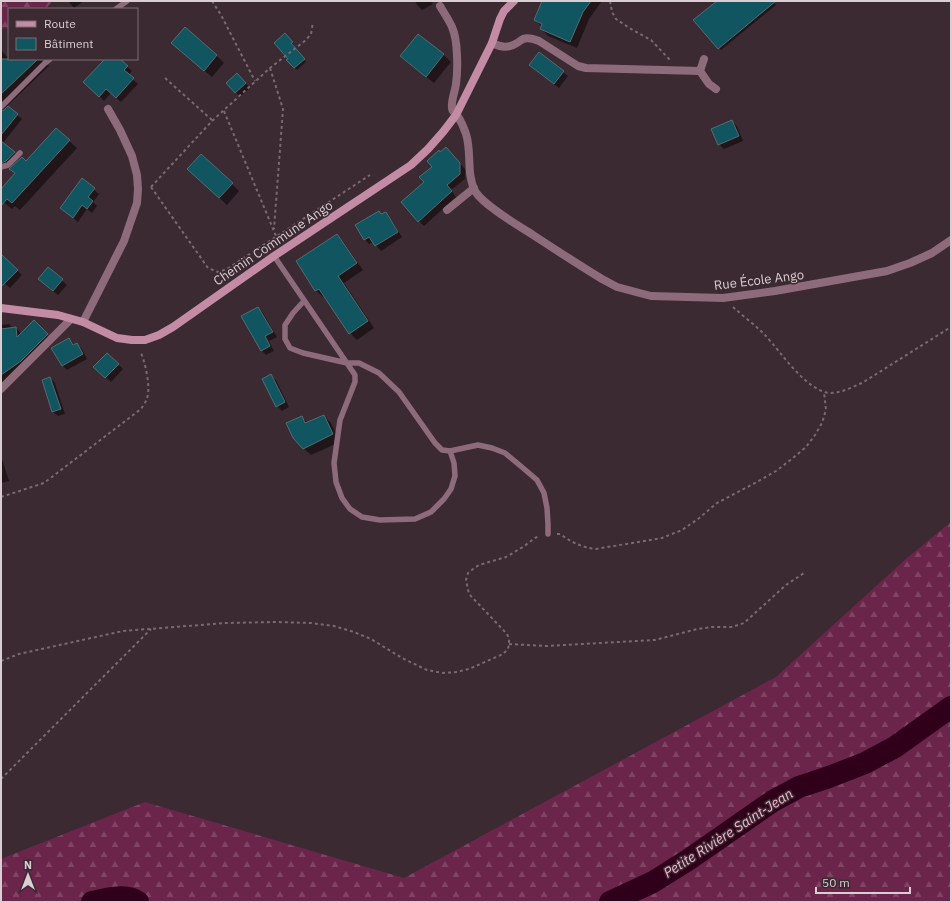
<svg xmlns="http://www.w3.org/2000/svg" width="952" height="903" font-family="'IBM Plex Sans',sans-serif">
  <defs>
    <pattern id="forest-firs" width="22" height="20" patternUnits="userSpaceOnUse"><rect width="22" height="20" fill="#6b254a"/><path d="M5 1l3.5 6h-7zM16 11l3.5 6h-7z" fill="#804363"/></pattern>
  </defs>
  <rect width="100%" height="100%" fill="#3c2a32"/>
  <path fill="url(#forest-firs)" d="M1,1H53L45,9H9V28L1,29Z
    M951,522V902H1V859L145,802L404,878L776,677L907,558Z"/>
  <path fill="#0007" d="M68,1H84L74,8Z
    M415,1H431L433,4L422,10L417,5Z
    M543,1H602L589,19L577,48L548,36L541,29L542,27L535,20Z
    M719,1H773L776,5L721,50L695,21Z
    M285,35L294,45L292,46L306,62L297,70L288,60L289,59Z
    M418,35L444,55L451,62L434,83L408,63L401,56Z
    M173,43L216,55L224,63L212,77L180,51Z
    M1,50L7,57L9,55V59H42L49,66L1,112Z
    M107,59H119L132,71L128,75L138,84L121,102L111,93L104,101L85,82Z
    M530,65L563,72L568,76L559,88L535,70Z
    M242,79L250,88L240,97L236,92Z
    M17,115L22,119L3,143L19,157L7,167L1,162V116Z
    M732,121L737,126L743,141L724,149L719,144Z
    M56,129L77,148L20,210L15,206L12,209L1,200V190L16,174L11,169L26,162Z
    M440,153H451L465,169V179L451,190L456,197L424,226L419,221L425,182Z
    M196,176L232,184L239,191L227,205Z
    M82,180L99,194L93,202L97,206L92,213L87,209L78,222L66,212Z
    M385,213L390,218L402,237L381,251L373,242L369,244L365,240L374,235L382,215Z
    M337,235L343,242L363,270L344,283L374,328L357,340L350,333L325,296L323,297L316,291L297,262Z
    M1,260L17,270L22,275L10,288L1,280Z
    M48,268L67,285L58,295L44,284Z
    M258,308L263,313L277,337L269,341L274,351L266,355L262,351Z
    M34,322L52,340L1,390V325L9,324L13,328H16L20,332L21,335Z
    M69,339L75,345L77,344L82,349L87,359L67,370L62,365Z
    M118,364L123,369L111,382L95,367Z
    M271,376L276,380L289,407L282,411L277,406Z
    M50,378L55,383L65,414L58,416L53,412Z
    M324,416L331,423L340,442L311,455L303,448L301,417L308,423Z
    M1,456L9,481L1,483Z"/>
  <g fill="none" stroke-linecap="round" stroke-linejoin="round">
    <path stroke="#30001b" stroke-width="22" d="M92,902C105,899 127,893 138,902
      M610,902L653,882L688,860L773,801L799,787L829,777L865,763L895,747L951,707"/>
  </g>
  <path fill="#115560" stroke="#536c71" d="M542,1H591L583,12L570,42L540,29L542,24L534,20Z
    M717,1H776L718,49L693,20Z
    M185,27L217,55L204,71L171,43Z
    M285,33L293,42L291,43L305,59L294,68L286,60L288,59L274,43Z
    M418,34L444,54L426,77L400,56Z
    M539,52L564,71L554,84L529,65Z
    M1,59H38L1,94Z
    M105,59H120L128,66L124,70L134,78L116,98L106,89L99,97L83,82Z
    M237,73L246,83L235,93L226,83Z
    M8,106L18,114L1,135V111L4,110Z
    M732,120L739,136L718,145L711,129Z
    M56,128L70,140L12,203L7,199L1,206V189L15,173L9,169L22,157L26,161Z
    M1,141L15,152L6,161L1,163Z
    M446,147L460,163V174L447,185L452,191L418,222L401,202L424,182L419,177L432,167L427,161L439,150L440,152Z
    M201,154L233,183L219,198L187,169Z
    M82,178L95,188L88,197L93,201L87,209L82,205L73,218L60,208Z
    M379,211L381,214L386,212L398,232L375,246L369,237L364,240L355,225Z
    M337,234L357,263L338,276L368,321L349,334L319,289L315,291L296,261Z
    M1,254L18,270L1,287Z
    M48,267L63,279L53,291L38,279Z
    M258,307L273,332L265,336L270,346L261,351L241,316Z
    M34,320L48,334L21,361L1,375V329L16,327L17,337Z
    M69,338L73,345L77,343L83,354L62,366L51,348Z
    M107,353L119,364L105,378L93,367Z
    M271,374L285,402L276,407L262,379Z
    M50,377L61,409L52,412L42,380Z
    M324,415L333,434L303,449L293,438L286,423L302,416L305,423Z"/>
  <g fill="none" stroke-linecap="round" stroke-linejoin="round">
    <path stroke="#796970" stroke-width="2" stroke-dasharray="3 3" stroke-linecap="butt" d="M212,1L221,15L255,81
      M610,1L612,12L616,19L631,29L651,40L670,60
      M270,68L283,109L274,229
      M165,78L212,120
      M224,111L276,236
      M151,187L208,268L218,272L227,269L370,175
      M151,187L212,121L270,68L306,40L311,34L313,22
      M733,307C743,316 755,325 765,335C781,352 806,391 830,393C842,393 852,387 862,383L951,327
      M1,497L44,483L141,409C143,406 146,402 147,398C151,388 145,360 140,351
      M557,534H560C573,543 581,547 596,549L662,538L682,530L698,519L717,503L755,483L776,471L793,458L806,447L815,435L822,423L826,410L824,392
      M509,644L546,646L655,640L697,629L712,627H732L744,623L786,585L804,573
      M1,661L19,654L123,631L226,623L275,622L311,623L334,626L354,632L371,639L402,658L427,670L443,673L456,672L469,669L503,654L508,649L509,644V639L507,634L469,594L466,580L468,573L473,569L479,565L506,557L523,547L535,538L539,536
      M1,779L151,629"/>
    <path stroke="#8e6b7a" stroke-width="5.5" d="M116,9L127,1
      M1,107L45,63L50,59
      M1,167L8,165L20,153
      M274,256L355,375V382L340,420L334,463L336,482L342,498L350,509L362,517L380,520L415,519L431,512L444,499L451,489L455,476L454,463L450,451
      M304,301L293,313L285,325V339L290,348L303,353L347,363H359L379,373L399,392L435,443L442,450L450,451L478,445L492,448L505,453L523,468L537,480L544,493L547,508L548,524V534"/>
    <path stroke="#8e6b7a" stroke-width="8" d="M440,6C444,13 449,20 452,27C458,40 458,70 456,84C455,92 451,100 452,108C452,112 455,112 457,115C461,121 464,128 466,134C472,153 466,173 475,191C483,205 519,226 533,235C556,250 579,265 602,279L617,287L651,296L723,298L775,291L887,271L910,263L932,253L951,240
      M492,43C501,47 508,49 517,43C518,43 522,39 523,39C528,37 534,39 539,41L578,66L586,68L700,71L709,84L716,89
      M700,71L704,59
      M447,210L474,188
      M83,322L124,241L137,203L138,189L137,175L132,156L120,130L108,109
      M1,389L71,319"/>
    <path stroke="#c38ca4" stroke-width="8" d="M1,308L58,315L83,322L117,338L132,340H145L159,335L173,327L274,256L411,165L428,149L443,132L456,115L492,43L500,19L504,11L514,1"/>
  </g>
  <g text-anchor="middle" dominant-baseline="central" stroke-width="3" stroke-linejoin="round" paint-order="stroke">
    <g font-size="13" fill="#daced3" stroke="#3c2a32">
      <text transform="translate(273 243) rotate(-34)">Chemin Commune Ango</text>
      <text transform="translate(759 280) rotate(-7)">Rue École Ango</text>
    </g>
    <g font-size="14" font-style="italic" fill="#f4b3cf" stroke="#3c2a32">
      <text transform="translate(728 833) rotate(-33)">Petite Rivière Saint-Jean</text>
    </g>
  </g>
  <rect width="952" height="903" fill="none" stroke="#daced3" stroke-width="4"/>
  <rect x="8" y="8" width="130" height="52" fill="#3c2a32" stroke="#7b6c72"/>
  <rect x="16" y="21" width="20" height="6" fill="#c38ca4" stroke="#7b6c72"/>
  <text x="44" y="28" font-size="12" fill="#daced3">Route</text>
  <rect x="16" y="38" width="20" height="12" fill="#115560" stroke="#7b6c72"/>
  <text x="44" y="48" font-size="12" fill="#daced3">Bâtiment</text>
  <g transform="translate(28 875)" stroke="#3c2a32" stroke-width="3" paint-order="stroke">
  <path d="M0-3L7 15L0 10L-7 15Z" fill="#daced3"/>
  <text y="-6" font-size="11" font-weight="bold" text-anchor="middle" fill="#daced3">N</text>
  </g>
  <path d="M816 887v6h94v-6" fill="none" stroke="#daced3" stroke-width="2"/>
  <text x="822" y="887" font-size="12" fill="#daced3" stroke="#3c2a32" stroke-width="3" paint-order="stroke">50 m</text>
</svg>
